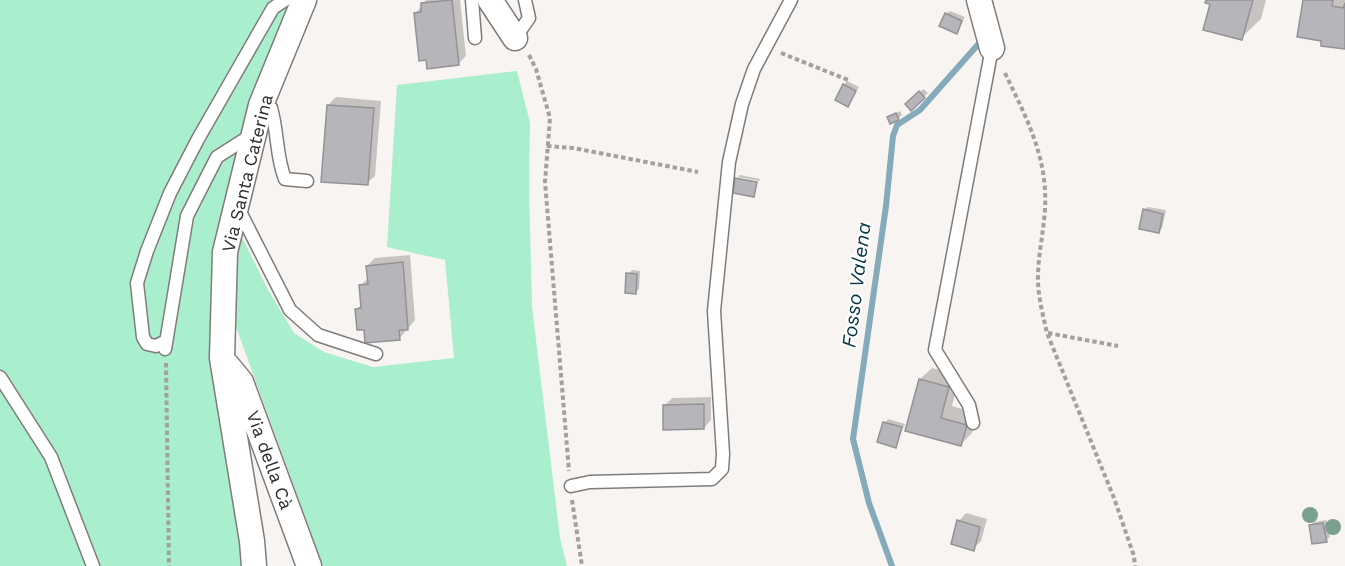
<svg xmlns="http://www.w3.org/2000/svg" width="1345" height="566" font-family="'Work Sans',sans-serif">
  <rect width="100%" height="100%" fill="#f8f4f2"/>
  <path fill="#a9eecd" d="M0,0H291L218,241L243,566H0Z
    M517,71L530,123L529,185L532,307L560,538L567,566H323L236,327L238,229L267,288L294,333L324,352L373,367L454,358L445,260L387,247L397,85Z"/>
  <path fill="#0003" d="M426,0H460L466,56L458,64L415,14Z
    M1208,0H1266L1261,19L1241,38Z
    M1305,0H1345V48Z
    M950,11L965,17L956,32L946,14Z
    M847,81L859,87L848,105L844,85Z
    M923,89L928,93L911,109L907,104Z
    M336,97L381,101L375,176L367,183L328,105Z
    M900,111L902,115L898,119L889,117Z
    M740,175L760,179L759,181L738,177Z
    M1148,207L1166,210L1162,228L1159,232L1144,210Z
    M410,255L415,320L399,339L365,328L357,309L362,304L361,285L368,278L367,266L375,258Z
    M632,270L640,271L639,289L635,293L628,274Z
    M932,368L960,375L952,406L977,413L972,433L961,444L906,430L920,379Z
    M711,397V420L704,428L664,406L672,398Z
    M888,419L905,424L895,446L885,423Z
    M966,513L987,519L981,541L973,549L959,521Z
    M1326,520L1330,537L1326,540L1310,526L1314,522Z"/>
  <g fill="none" stroke-linecap="round" stroke-linejoin="round">
    <path stroke="#85aab9" stroke-width="6" d="M892,566L869,503L853,439L886,206L893,136L897,125L920,110L982,40"/>
  </g>
  <path fill="#b6b5b9" stroke="#949296" stroke-width="1.5" d="M452,0L459,65L427,69L426,60L419,61L414,13L421,12V3Z
    M1206,0H1253L1242,40L1203,30L1210,4L1205,3Z
    M1303,0H1333L1332,6L1343,8L1345,3V49L1321,46V41L1297,37Z
    M945,13L962,21L957,34L939,26Z
    M843,84L856,91L848,107L835,100Z
    M919,91L925,98L911,111L905,104Z
    M327,105L374,108L368,185L321,182Z
    M896,113L899,120L890,124L887,117Z
    M735,178L757,182L754,197L733,193Z
    M1143,209L1163,214L1159,233L1139,229Z
    M403,262L408,330H399L400,340L365,343L364,330H357L355,309L361,308L359,285L368,284L366,266Z
    M626,273L637,274L636,294L625,293Z
    M919,379L949,387L941,418L967,425L961,446L905,431Z
    M704,404V429L663,430V405Z
    M883,422L902,427L896,448L877,442Z
    M957,520L980,527L974,551L951,544Z
    M1323,523L1327,542L1312,544L1309,525Z"/>
  <g fill="none" stroke-linecap="round" stroke-linejoin="round">
    <defs>
      <path id="lane" d="M472,0L475,38
        M515,38L529,18L525,0
        M261,105L271,108C278,132 276,157 285,179L307,181
        M237,206L290,310L318,335L376,354
        M166,341L156,346L147,344L143,337L137,283L147,251L170,193L198,139L273,8L285,0
        M165,349L187,216L217,157L253,134
        M0,377L51,457L93,566
        M973,423L969,405L935,350L992,48
        M571,486L590,482L712,479L722,469L723,454L714,311L729,162L742,104L754,69L791,0"/>
      <path id="street" d="M490,0L515,38
        M979,0L992,48
        M227,365L241,382L309,566
        M254,566L252,541L222,358L225,252L261,105L304,0"/>
    </defs>
    <use href="#lane" stroke="#807c7a" stroke-width="15"/>
    <use href="#street" stroke="#807c7a" stroke-width="27"/>
    <path stroke="#a3a09e" stroke-width="4" stroke-dasharray="4.5 3" stroke-linecap="butt" d="M781,53L848,80
      M529,55L536,69L550,118L545,182L569,471
      M1005,73C1023,111 1043,148 1045,191C1047,220 1038,249 1038,278C1038,297 1043,315 1047,333L1114,498L1134,556L1135,566
      M547,146L573,148L698,172
      M1048,333L1118,346
      M166,363L169,566
      M572,500L582,566"/>
    <use href="#lane" stroke="#fff" stroke-width="12"/>
    <use href="#street" stroke="#fff" stroke-width="24"/>
  </g>
  <g fill="#7ba091">
    <circle cx="1310" cy="515" r="8"/>
    <circle cx="1333" cy="527" r="8"/>
  </g>
  <g text-anchor="middle" dominant-baseline="central" stroke-width="4.5" stroke-linejoin="round" paint-order="stroke">
    <g font-size="18" fill="#2e2c2c" stroke="#fff">
      <text transform="translate(247 173) rotate(-76)">Via Santa Caterina</text>
      <text transform="translate(270 460) rotate(70)">Via della Cà</text>
    </g>
    <g font-size="20" font-style="italic" fill="#073645" stroke="#fff">
      <text transform="translate(856 285) rotate(-83)">Fosso Valena</text>
    </g>
  </g>
</svg>
